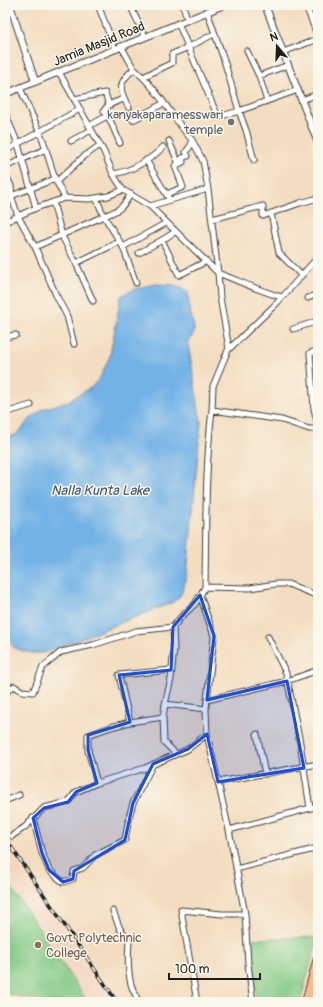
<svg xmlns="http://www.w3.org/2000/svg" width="323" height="1007" font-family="Pangolin,sans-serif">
  <rect width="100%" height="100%" fill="#fbf7ec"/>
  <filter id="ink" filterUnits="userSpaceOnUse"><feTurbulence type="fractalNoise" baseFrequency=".025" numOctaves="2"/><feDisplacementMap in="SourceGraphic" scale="8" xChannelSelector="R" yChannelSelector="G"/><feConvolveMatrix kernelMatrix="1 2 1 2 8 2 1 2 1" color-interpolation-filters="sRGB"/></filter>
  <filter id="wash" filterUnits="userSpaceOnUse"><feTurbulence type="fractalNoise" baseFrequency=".012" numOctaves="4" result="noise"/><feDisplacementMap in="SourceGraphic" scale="16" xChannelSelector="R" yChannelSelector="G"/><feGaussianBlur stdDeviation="0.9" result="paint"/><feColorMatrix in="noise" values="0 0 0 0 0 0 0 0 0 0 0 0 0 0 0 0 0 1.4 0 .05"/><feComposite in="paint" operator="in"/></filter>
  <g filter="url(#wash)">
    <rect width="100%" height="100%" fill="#f3ddc0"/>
    <path fill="#f3d4bf" d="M5,846L109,1002H5Z"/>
    <path fill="#83c985" stroke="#507250" d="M5,878L87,1001L44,1002L5,993Z
      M318,937L300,1002H257L250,939Z"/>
    <path fill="#73b2e6" stroke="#486781" d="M154,284L174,285L188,291L189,306L194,328V333L188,344L201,422L187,574C184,586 183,598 171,603L47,652C34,655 24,652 13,647L5,630V438L15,435L18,433L30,419L43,409L68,401L92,387L101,376L110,356L121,296L135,289Z"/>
  </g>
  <g filter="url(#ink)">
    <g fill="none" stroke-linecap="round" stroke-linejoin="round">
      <defs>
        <path id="minor" d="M98,5L115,49
          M130,5L145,37
          M183,5L187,19
          M308,5L306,6L318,37
          M178,23L218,117L239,111L224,60L207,11
          M121,46L134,69C117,83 119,90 129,108
          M247,51L259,76L267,101
          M283,52L318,39
          M134,69C158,89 172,117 192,140L191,145L186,152L188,156L182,158L183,162L175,166L183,187L167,194
          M59,72L104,152L113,174L123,190L150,206
          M259,76L288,65
          M143,77L172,63V54L189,47L214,34
          M20,88L43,140L55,179L65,198
          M74,99L105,93L109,105
          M302,100L318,94
          M5,113L18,144L36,208
          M133,120L164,103
          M89,126L107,116
          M192,140L203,161L208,189
          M71,141L91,130
          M169,141L179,164
          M120,143L110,120L104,111C107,104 116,102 124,99
          M5,151L80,109
          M146,160L168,197
          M254,160L246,130L239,111L298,90
          M5,167L46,149
          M5,173L11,186L12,198L18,216L36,208L65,198L89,199L108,196L123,190
          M113,174C130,172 152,159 163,147
          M56,182L82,158L100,145
          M208,189L218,273L150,206Z
          M131,194C122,208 120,210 104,216L123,247L136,283
          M11,196L55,179
          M53,202L62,236L76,263L93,301
          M271,213L279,253L301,275
          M212,219L263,206V216L300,203L318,198
          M5,222L18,216L35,247L56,295L67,316L74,344
          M175,232L162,240L179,275L205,262
          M35,247L104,216L96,198
          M123,247L166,223
          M139,253L162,240
          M318,257L277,303L228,350L213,386L212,410L282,420L309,429H318
          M76,263L119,242
          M308,298L318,294
          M293,329L318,321
          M5,337L16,335
          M229,349L220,297L218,273C239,281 260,291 282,297
          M318,351L310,353L314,409L318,425
          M212,410C205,468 206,528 205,587L250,588L276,584H288L318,596
          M5,413L31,405
          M205,587L195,604L181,617L173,627L174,649L171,679L165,704L206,709
          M200,595L214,636L206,709L207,734L229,830L245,914L248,964L253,1002
          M268,637L286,673L300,743L310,808
          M5,697L8,690L14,686L22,691L33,692L43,667L61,652L93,645L136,631L173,627
          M207,700L287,681L318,670
          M163,717L164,742L176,754
          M130,722L163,717L165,704
          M257,734L265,774
          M218,782L318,764
          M97,783L88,750V735L111,727L130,722L119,675L171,670
          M5,801L19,795
          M33,818L42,853L49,870L63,882L73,879L74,871L83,868L95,855L125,840L129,817L133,803L153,764
          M229,830L318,806
          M12,836L25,827L44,808L68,802L76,792L97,783L145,768L188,749L207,734
          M236,869L318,848
          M113,911L120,929L129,940C128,954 127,970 131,984C132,991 138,995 137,1002
          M197,1002L181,910L222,914H245
          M244,1002L253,1001"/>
        <path id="tertiary" d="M10,5L35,81
          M265,5L318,143
          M5,94L224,5"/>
        <path id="trunk" d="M306,1002L318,958
          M312,1002L318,982"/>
      </defs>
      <use href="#minor" stroke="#3c3935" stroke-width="7"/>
      <use href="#tertiary" stroke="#3c3935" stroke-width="8"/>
      <use href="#trunk" stroke="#3c3935" stroke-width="10"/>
      <use href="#minor" stroke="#fff" stroke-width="5"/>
      <use href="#tertiary" stroke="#fff" stroke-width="6"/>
      <use href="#trunk" stroke="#fcba8e" stroke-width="8"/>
      <defs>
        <path id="rail" d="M5,838L117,1002"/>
      </defs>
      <use href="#rail" stroke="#1c1c1c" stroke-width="3.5"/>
      <use href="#rail" stroke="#fbf7ec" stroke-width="2" stroke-dasharray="6" stroke-linecap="butt"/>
    </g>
  </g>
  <path fill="#1d4ed8" fill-opacity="0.2" stroke="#1d4ed8" stroke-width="3" stroke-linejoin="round" d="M200,595L214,636L207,700L287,681L304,768L218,782L207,734L188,749L153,764L133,803L125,840L74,871L73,879L63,882L49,870L42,853L33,818L44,808L68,802L76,792L97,783L88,750V735L130,722L119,675L171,670L173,627Z"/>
  <circle fill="#6b7280" stroke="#fbf7ec" stroke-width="1.5" cx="231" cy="122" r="4"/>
  <circle fill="#8d6e63" stroke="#fbf7ec" stroke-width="1.5" cx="38" cy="945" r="4"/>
  <g text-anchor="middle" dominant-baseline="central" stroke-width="3" stroke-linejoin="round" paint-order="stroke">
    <g font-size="13" fill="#1c1c1c" stroke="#fbf7ec">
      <text transform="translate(99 44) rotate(-22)">Jamia Masjid Road</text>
    </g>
    <g font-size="13" fill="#5b616d" stroke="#fbf7ec" text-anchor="end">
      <text x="223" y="115">kanyakaparamesswari<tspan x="223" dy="15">temple</tspan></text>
    </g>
    <g font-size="13" fill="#785e54" stroke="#fbf7ec" text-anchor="start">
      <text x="46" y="938">Govt. Polytechnic<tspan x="46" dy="15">College</tspan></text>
    </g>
    <g font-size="14" font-style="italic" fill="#3f586d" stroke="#fbf7ec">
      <text x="100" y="490">Nalla Kunta Lake</text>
    </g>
  </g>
  <rect width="323" height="1007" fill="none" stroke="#fbf7ec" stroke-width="20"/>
  <g transform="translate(277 46) rotate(341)" stroke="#fbf7ec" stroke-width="3" paint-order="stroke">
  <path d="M0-3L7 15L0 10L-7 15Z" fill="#1c1c1c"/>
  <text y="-6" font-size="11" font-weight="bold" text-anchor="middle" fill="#1c1c1c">N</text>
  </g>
  <path d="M169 973v6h91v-6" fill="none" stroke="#1c1c1c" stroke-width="2"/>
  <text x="175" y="973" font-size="12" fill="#1c1c1c" stroke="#fbf7ec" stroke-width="3" paint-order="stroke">100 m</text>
</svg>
